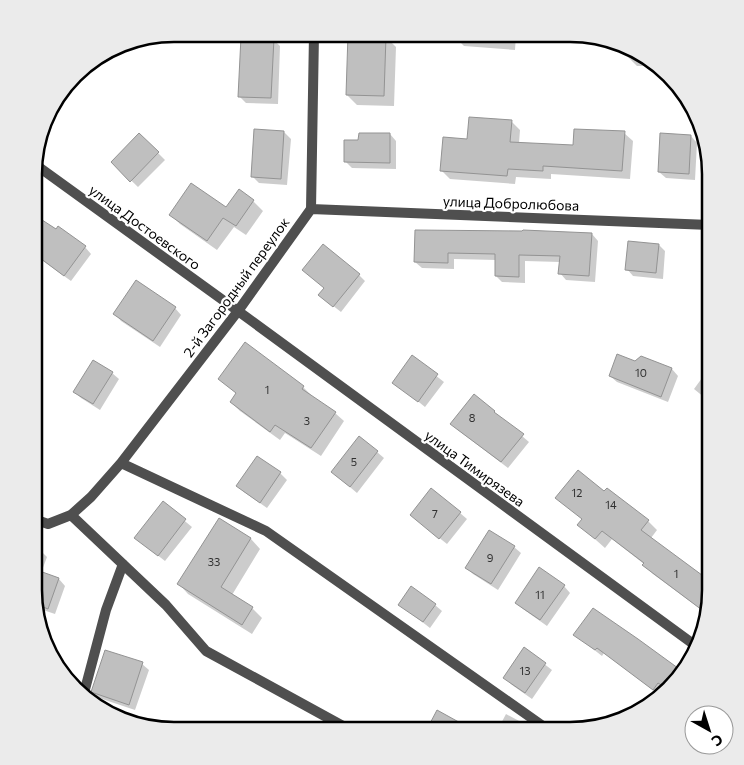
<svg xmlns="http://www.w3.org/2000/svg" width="744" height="765" font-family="Commissioner,sans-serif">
  <rect width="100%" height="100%" fill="#fff"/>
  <path fill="#0003" d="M454,35H516L515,50L464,46L454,36Z
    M386,37L396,47L394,106L357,105L347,95Z
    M274,40L280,46L278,104L246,103L239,96Z
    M628,49L640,53L650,62L649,66H637L628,57Z
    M511,121L520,130L519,143L574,147L624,133L633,141L630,179L551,174V179L516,177L515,184L450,179L441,170L468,140Z
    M284,132L291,139L287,185L259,183L252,176Z
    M139,134L165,160L138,187L112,162Z
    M390,134L396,141V169L352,168L345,161Z
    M691,136L697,143L695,180L666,178L659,172Z
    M239,191L253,201L263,211L246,235L234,227L217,250L180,224L170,214L226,209Z
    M36,217L85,247L91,254L71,281L36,256Z
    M416,231L592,234L598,241L595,282L566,280L560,273V262L525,261V283L502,282L496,276V260L454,259V269L422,268L415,262Z
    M659,245L665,251L663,279L633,276L627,269Z
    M359,275L365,281L341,312L327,301Z
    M175,308L181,315L160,347L121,321L115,314Z
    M412,357L444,382L425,407L394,382Z
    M641,357L672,369L678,376L668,402L617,382L610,376L635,362Z
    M710,367V402L694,389Z
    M112,373L119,379L100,410L81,398L75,392Z
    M220,379L303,387L312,396L311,397L335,413L344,421L321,456L285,433L280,440L240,411L231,402L237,394Z
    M494,412L529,442L508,468L458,430Z
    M377,452L384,458L357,493L332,472Z
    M257,458L280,473L287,480L267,508L244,492L238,486Z
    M605,492L648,521L657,530L651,538L710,600L706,613L653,574L644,564L612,539L605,548L579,525L583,520L557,497Z
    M163,503L192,527L165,561L143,544Z
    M460,513L467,519L447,544L418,521Z
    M219,520L251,539L260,549L232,595L252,608L262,618L252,634L188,594L179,584Z
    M514,547L521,553L498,590L473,574L467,568Z
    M34,548L40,550L47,557L41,573L59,579L65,586L55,614L37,608L34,600Z
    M564,586L570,593L547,626L523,609L516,603Z
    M399,604L435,605L442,611L430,628Z
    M575,635L681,672L660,695L604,653L602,656Z
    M525,649L552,670L532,699L512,685L505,678Z
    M142,664L149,670L135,710L99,698L93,692Z
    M506,714L521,722L530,731H497Z
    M479,724L493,731H427H472Z"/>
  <path fill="#bfbfbf" stroke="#939393" d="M348,34L386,36L384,96L346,95Z
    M241,37L274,38L271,98L238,97Z
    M469,117L512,120L510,142L573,145L574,129L625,131L622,171L543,166V171L508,169L507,176L440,171L443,137L467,139Z
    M254,129L284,131L281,179L251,177Z
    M139,133L159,152L130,182L111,162Z
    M359,133H390V163L344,162V140H358Z
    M660,133L691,135L689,174L658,172Z
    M191,183L226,207L239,189L254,200L236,226L223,218L207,241L169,215Z
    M36,216L56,229L58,226L86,246L64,276L36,255Z
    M415,230L522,231L523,230L592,233L589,276L558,274L560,256L519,255V277L495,276V254L448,253V263L414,262Z
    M628,241L659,244L656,273L625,270Z
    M323,244L360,274L333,307L318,295L324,288L302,270Z
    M136,280L176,307L153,341L113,314Z
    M245,342L304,386L302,389L336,412L311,448L275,425L270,432L230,402L236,393L218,379Z
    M617,354L635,361L641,356L672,368L661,397L609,376Z
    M412,355L438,374L418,402L392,383Z
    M93,360L113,372L93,404L73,392Z
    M474,394L495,411L494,412L524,434L501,462L450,424Z
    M359,436L378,451L350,487L331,472Z
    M257,456L281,472L260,503L236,486Z
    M578,470L604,491L607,488L649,520L641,530L710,581V600L706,613L642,565L644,563L602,531L595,539L577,525L582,519L555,498Z
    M431,488L461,512L439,539L410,515Z
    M163,501L186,519L158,556L134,538Z
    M219,518L251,538L221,587L253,607L242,625L177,584Z
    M489,530L515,546L491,584L465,568Z
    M539,567L565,585L540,620L515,603Z
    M34,569L59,578L48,609L36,604L34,600Z
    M411,586L436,604L423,622L398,605Z
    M593,608L638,639L682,671L666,688L658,683L653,690L597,648L595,650L573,635Z
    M524,647L546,663L525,693L503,678Z
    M105,650L143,662L129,705L91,692Z
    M437,710L475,731H426Z"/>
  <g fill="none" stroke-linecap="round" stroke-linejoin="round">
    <path stroke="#4f4f4f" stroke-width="10" d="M71,515L166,605L206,651L352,731
      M84,693L106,610L123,564"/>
    <path stroke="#4f4f4f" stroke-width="10" d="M36,165L238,311L696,646
      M311,209L710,225
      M121,463L266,531L550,731
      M34,519L48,524L71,515L91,497L121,463L238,311L311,209L314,34"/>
  </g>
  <g text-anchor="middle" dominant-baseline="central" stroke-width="4.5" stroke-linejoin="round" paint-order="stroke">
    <g font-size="11" fill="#303030">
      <text x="641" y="372">10</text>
      <text x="267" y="389">1</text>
      <text x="472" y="417">8</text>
      <text x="307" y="420">3</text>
      <text x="354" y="461">5</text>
      <text x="577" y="492">12</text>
      <text x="611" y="504">14</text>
      <text x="435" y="513">7</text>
      <text x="490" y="557">9</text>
      <text x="214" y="561">33</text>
      <text x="676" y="573">1</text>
      <text x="540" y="594">11</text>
      <text x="525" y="670">13</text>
    </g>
    <g font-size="14" fill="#000" stroke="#fff">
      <text transform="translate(511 203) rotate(2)">улица Добролюбова</text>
      <text transform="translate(145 227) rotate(36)">улица Достоевского</text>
      <text transform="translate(236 287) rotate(-54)">2-й Загородный переулок</text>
      <text transform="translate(475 468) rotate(36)">улица Тимирязева</text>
    </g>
  </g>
  <path d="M0 0H744V765H0ZM174 42H570A132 132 0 0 1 702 174V590A132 132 0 0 1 570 722H174A132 132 0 0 1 42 590V174A132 132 0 0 1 174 42Z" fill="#ebebeb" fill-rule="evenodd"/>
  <path fill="none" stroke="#000" stroke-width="2.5" d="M174 42H570A132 132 0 0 1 702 174V590A132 132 0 0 1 570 722H174A132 132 0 0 1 42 590V174A132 132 0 0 1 174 42Z"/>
  <g transform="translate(709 730) rotate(141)"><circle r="24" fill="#ffffff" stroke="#999999"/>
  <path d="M0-4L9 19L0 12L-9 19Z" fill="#000000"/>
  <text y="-8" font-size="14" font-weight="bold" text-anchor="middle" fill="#000000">С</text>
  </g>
</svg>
